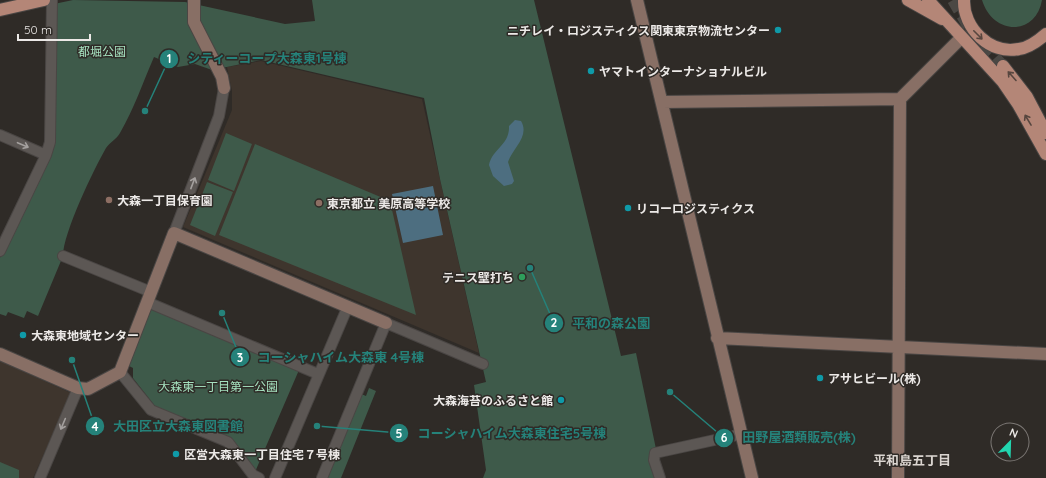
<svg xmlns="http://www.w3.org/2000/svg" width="1046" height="478" font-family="Quicksand,'Noto Sans JP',sans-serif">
  <rect width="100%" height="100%" fill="#2f2b27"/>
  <path fill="#3e352d" d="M261,61L422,99L479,353L183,227L232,110V91L227,67Z
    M0,361L71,393L33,478H0Z"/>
  <path fill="#3e5a4a" d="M73,0L185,2L285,24L315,21L312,0H534L621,356L636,353L656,449L651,450C648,461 650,470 657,478H483L486,470L474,385L486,382L440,179L424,98L261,60L212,70L195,64L178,67L154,57C143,82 134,109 120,133C117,139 110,142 106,148C94,169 63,233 63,256L38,316L27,311L24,318L8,312L6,316L0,314V258L2,249L47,155L54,4Z
    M982,0H1042C1036,36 993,36 982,0Z
    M226,133L252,144L234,191L208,180Z
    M255,144L390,201L416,315L219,235Z
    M207,182L233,192L215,236L190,225Z
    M149,307L299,370L255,472L228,439L198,429L155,406L133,378V368L127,365Z
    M369,388L376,391L341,478H324L359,393L366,396Z
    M0,462L19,470V478H0Z"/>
  <path fill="#4d6e80" d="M515,120L521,121C530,136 513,148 508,162L514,181L512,184L504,186L493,176L489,165C492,149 510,145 509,126Z
    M433,186L443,235L403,243L392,194Z"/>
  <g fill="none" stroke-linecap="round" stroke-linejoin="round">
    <path stroke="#4b4844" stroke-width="12" stroke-dasharray="12 6" stroke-linecap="butt" d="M953,0L973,34L1003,66"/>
    <defs>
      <path id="street" d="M0,135L46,155
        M174,233L219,116L224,88
        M0,251L46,155L50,142L52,0
        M63,256L151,292
        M147,302L318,374
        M120,372L151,410L228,442L253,475L259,478
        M40,478L78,388
        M275,478L348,306
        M322,478L386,323L483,364
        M660,478L654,460L655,453L742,434"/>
      <path id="secondary" d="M194,0V22L222,77L224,88
        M637,0L752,478
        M900,99L961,38
        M662,102L900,99L898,478
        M717,338L1046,354
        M0,354L78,388L88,389L120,372L174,233L386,323"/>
      <path id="primary" d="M908,0L942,19
        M928,0L1003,82L1018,104L1046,154
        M964,0C963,28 990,55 1019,49C1029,48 1038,41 1046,34
        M0,10L44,0
        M1003,66L1027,97L1046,133"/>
    </defs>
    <use href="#street" stroke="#4a4644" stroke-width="12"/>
    <use href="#secondary" stroke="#4a4644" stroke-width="14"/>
    <use href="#primary" stroke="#4a4644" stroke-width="14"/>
    <use href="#street" stroke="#5c5754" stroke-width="10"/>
    <use href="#secondary" stroke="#886f65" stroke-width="12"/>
    <use href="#primary" stroke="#b48677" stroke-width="12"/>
  </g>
  <defs><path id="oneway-shaft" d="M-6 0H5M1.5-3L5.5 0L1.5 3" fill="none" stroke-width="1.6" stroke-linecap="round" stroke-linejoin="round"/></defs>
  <g stroke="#57463f">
    <use href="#oneway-shaft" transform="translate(978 35) rotate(45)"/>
    <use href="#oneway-shaft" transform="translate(1012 76) rotate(-132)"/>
    <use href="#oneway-shaft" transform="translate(1028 120) rotate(-121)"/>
  </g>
  <g stroke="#a4a09e">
    <use href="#oneway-shaft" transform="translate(23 145) rotate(23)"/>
    <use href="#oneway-shaft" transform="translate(193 183) rotate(-69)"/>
    <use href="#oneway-shaft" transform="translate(63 424) rotate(113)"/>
  </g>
  <g fill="#0f9aa8" stroke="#2f2b27" stroke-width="1.5">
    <circle cx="778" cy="30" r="4"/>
    <circle cx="591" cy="71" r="4"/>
    <circle cx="628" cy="208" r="4"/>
    <circle cx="23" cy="335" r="4"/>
    <circle cx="820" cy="378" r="4"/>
    <circle cx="561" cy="400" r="4"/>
    <circle cx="176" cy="454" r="4"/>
  </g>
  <g fill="#8d6e63" stroke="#2f2b27" stroke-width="1.5">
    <circle cx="109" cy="200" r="4"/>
    <circle cx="319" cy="203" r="4"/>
  </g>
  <circle fill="#2e9e5b" stroke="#2f2b27" stroke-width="1.5" cx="522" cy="277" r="4"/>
  <g text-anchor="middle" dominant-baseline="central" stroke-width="3" stroke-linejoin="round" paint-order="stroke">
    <g font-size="12" font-weight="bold" fill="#ece9e7" stroke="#2f2b27" text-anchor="start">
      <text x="770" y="30" text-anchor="end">ニチレイ・ロジスティクス関東東京物流センター</text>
      <text x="599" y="71">ヤマトインターナショナルビル</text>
      <text x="117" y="200">大森一丁目保育園</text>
      <text x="327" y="203">東京都立 美原高等学校</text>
      <text x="636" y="208">リコーロジスティクス</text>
      <text x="514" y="277" text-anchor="end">テニス壁打ち</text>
      <text x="31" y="335">大森東地域センター</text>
      <text x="828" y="378">アサヒビール(株)</text>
      <text x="553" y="400" text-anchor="end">大森海苔のふるさと館</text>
      <text x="184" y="454">区営大森東一丁目住宅７号棟</text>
    </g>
    <g font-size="12" fill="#a5e1bf" stroke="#2f2b27">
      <text x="102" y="51">都堀公園</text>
      <text x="218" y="386">大森東一丁目第一公園</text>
    </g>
    <g font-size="13" font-weight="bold" fill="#dad5d0" stroke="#2f2b27">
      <text x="912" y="460">平和島五丁目</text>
    </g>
  </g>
  <path fill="none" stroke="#25827a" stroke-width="1.5" d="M145 111L169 59M530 268L554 323M222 313L240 357M72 360L95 426M317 426L399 433M670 392L724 438"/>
  <g fill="#25827a" stroke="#2f2b27" stroke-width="1.5">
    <circle cx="145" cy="111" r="4"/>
    <circle cx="530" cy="268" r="4"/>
    <circle cx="222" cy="313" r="4"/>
    <circle cx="72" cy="360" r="4"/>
    <circle cx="317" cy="426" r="4"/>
    <circle cx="670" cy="392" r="4"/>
    <circle cx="169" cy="59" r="10"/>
    <circle cx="554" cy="323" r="10"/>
    <circle cx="240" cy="357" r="10"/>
    <circle cx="95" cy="426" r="10"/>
    <circle cx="399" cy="433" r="10"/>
    <circle cx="724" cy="438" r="10"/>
  </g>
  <g font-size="12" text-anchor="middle" font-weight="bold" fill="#fff">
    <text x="169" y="63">1</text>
    <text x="554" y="327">2</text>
    <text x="240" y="362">3</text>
    <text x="95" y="431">4</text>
    <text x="399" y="438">5</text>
    <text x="724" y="442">6</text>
  </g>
  <g font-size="13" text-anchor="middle" font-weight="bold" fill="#25827a" stroke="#2f2b27" stroke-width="3" stroke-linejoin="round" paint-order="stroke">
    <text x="267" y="63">シティーコープ大森東1号棟</text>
    <text x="611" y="328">平和の森公園</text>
    <text x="341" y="362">コーシャハイム大森東 4号棟</text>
    <text x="178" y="431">大田区立大森東図書館</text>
    <text x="512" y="438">コーシャハイム大森東住宅5号棟</text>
    <text x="799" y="442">田野屋酒類販売(株)</text>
  </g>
  <g transform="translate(1010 442) rotate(23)"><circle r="19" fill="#2f2b27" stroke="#7b7774"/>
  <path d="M0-3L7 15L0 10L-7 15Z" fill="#22d5af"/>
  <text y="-6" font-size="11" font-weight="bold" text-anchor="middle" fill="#ece9e7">N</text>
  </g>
  <path d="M18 34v6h72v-6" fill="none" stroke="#ece9e7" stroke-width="2"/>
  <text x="24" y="34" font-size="12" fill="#ece9e7" stroke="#2f2b27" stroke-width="3" paint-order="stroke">50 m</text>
</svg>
